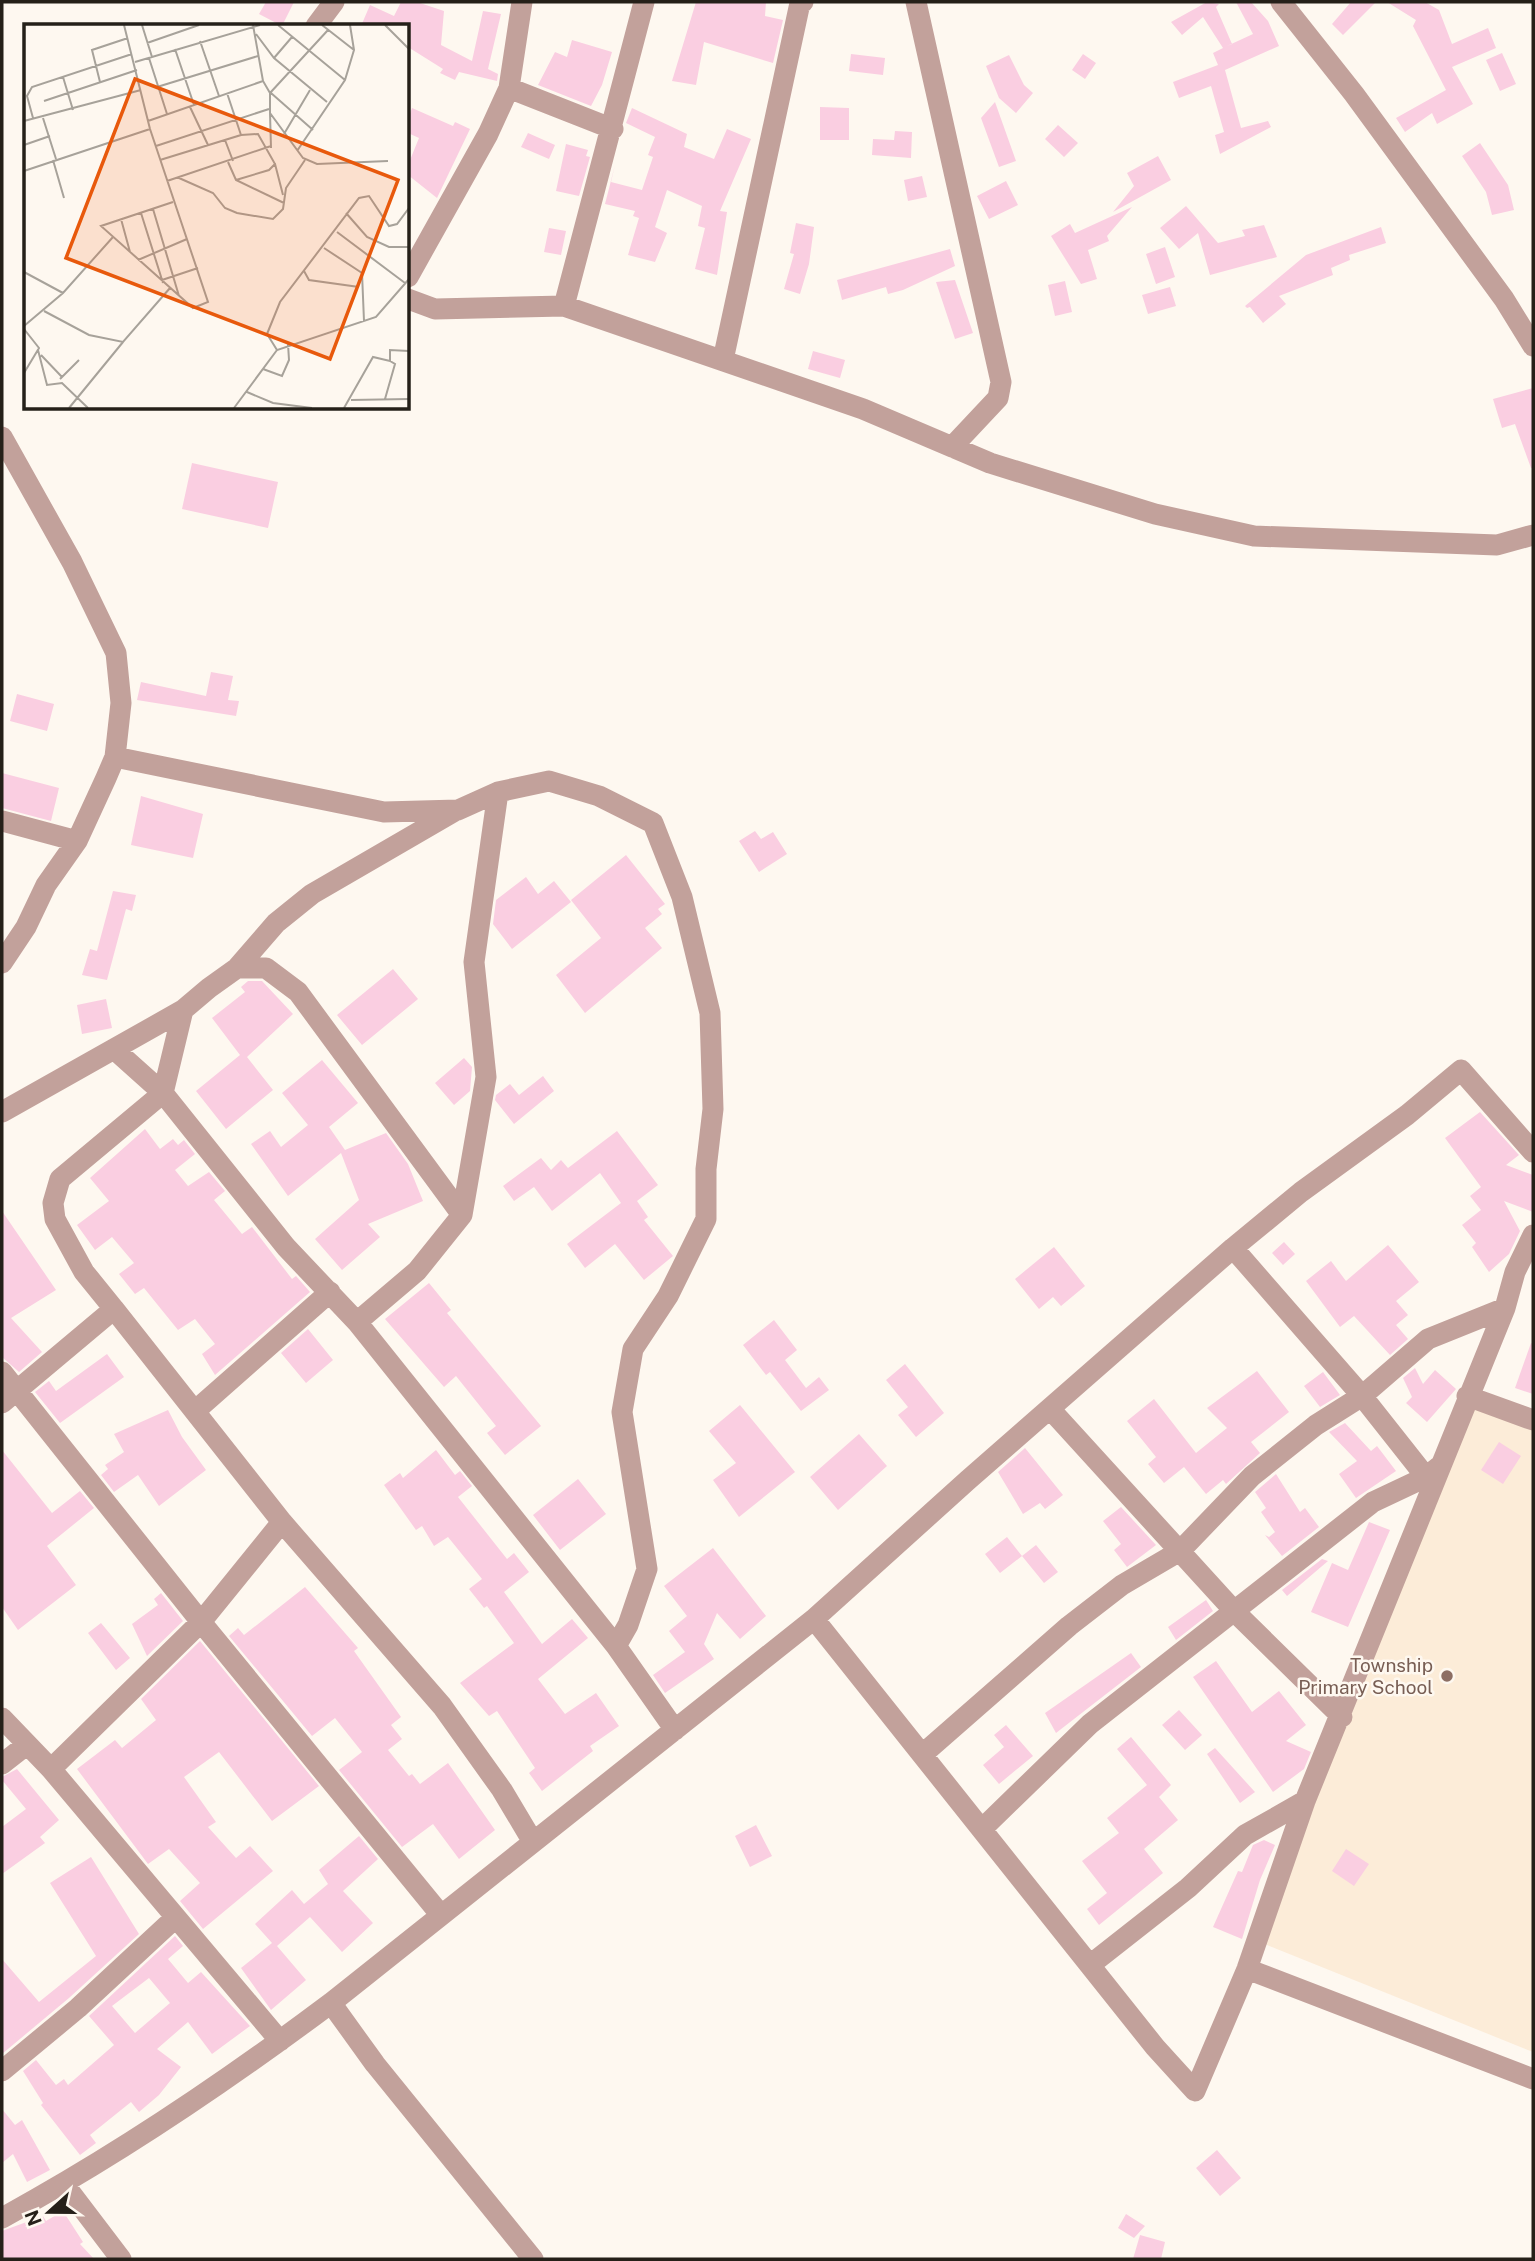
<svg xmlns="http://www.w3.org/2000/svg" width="1535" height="2261" font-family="'Public Sans',sans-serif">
  <rect width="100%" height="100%" fill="#fef8f0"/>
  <path fill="#fcecd8" d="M1474,1388L1533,1410V2052L1257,1941Z"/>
  <path fill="#facee1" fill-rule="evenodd" d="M266,2H294L282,26L259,14Z
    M401,2H417L444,11L441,45L472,61L483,11L501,14L488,69L498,74L497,81L459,72L455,80L440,73L443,69L408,47V26H361L370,5L394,16Z
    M696,2H766L765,16L783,20L773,63L704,42L696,85L672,81Z
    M1207,2L1219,4L1216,7L1232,44L1227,46L1253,34L1236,2H1251L1268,21L1279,46L1225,70L1241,128L1268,121L1271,127L1220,154L1215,135L1224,132L1211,86L1179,98L1173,82L1218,65L1213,53L1223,48L1203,17L1182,35L1171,22Z
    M1351,2H1376L1343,35L1332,24Z
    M1387,2H1425L1439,10L1452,44L1488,28L1496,48L1452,67L1473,104L1437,124L1432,113L1405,132L1396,118L1446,90L1413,26L1416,20Z
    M572,40L612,52L602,85L591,106L538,85L555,52L567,57Z
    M1502,53L1516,84L1500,91L1486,60Z
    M851,54L885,58L883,75L849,71Z
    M1083,54L1096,63L1085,79L1072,70Z
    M1009,55L1024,85L1033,93L1016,113L999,98L986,66Z
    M995,102L1016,161L999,167L981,118Z
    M820,107L849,108V140H820Z
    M412,108L453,126L455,122L470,129L437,198L408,175V165L419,138L408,133V119Z
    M632,108L687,134L684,147L714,159L727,129L751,139L720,211L727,212L717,275L695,269L705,228L698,226L702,206L667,190L655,227L667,233L655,262L628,255L639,218L633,216L635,211L605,204L615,165L611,182L642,190L653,157L648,155L655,137L626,123Z
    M1058,125L1078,143L1064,157L1045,139Z
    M895,131L912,132L911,158L872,155L873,139L894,140Z
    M528,133L555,145L549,159L521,147Z
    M1480,143L1508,185L1514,210L1492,215L1486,192L1462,156Z
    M566,144L588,150L586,156L590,157L579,196L556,191Z
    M1158,156L1171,180L1113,212L1134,186L1127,173Z
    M922,176L927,197L908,201L904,180Z
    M1006,181L1018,205L989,219L977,196Z
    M1186,206L1218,243L1245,236L1242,230L1264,225L1277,257L1210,275L1198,233L1179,249L1160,228Z
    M1132,207L1107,236L1109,241L1088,250L1097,279L1081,284L1051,236L1070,224L1075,233Z
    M796,223L814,227L809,264L800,294L784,289L794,254L790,253Z
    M1381,227L1386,243L1349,255L1350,260L1331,268L1333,275L1279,296L1286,304L1263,323L1250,307L1247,308L1245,306L1306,255Z
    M549,228L566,231L561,255L544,252Z
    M1165,247L1175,277L1156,284L1146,254Z
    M950,249L955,266L903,290L888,294L886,287L842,300L837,280Z
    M955,280L973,333L955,339L936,282Z
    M1065,281L1072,312L1055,316L1048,285Z
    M1170,287L1176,306L1148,314L1142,295Z
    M813,351L845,360L840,378L808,369Z
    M1533,388V468H1531L1515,424L1502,428L1493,399Z
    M192,463L278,482L268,528L182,509Z
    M211,672L233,676L228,700L239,701L236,716L137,700L141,682L206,696Z
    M17,694L54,704L47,731L10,721Z
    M2,773L59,788L51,821L2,808Z
    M141,796L203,814L193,858L131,845Z
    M755,831L761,839L773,832L787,854L759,872L739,841Z
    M626,855L665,904L658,909L662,914L645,928L662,948L585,1013L556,975L601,938L571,900Z
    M526,877L538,894L554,881L571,902L512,949L493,924L496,900Z
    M113,891L136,895L132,911L126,909L107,980L82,975L90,949L97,951Z
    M393,969L418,999L362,1045L337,1015Z
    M248,981H262L293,1014L247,1057L273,1090L226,1129L196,1091L240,1055L212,1018L245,992L241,987Z
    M106,999L112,1028L82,1034L77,1005Z
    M464,1058L472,1067L470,1091L454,1105L435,1083Z
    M322,1060L358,1103L329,1127L345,1150L386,1133L408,1164L423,1201L368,1224L380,1237L342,1270L315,1239L359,1200L341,1153L288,1196L251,1144L270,1131L281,1147L308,1125L282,1093Z
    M543,1076L554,1091L514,1124L495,1100L496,1095L510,1084L519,1095Z
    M1480,1112L1519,1155L1506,1165L1533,1175V1212L1504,1201L1520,1231L1509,1254L1489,1272L1472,1247L1476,1243L1462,1225L1481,1210L1470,1196L1481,1187L1445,1138Z
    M145,1129L160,1149L173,1139L178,1145L184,1140L195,1154L175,1170L188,1186L209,1172L225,1191L214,1200L242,1234L252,1227L292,1279L296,1276L310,1292L215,1375L202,1354L215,1344L195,1319L178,1330L144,1288L135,1294L119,1274L134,1263L112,1237L95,1250L77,1225L109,1201L90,1178Z
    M617,1131L658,1185L637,1201L648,1217L644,1220L673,1256L644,1280L615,1244L585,1268L567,1244L621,1203L600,1173L552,1211L534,1187L514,1201L503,1186L541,1158L551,1170L561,1160L568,1168Z
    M2,1211L56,1290L11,1318L42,1352L19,1372L2,1357Z
    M1284,1242L1295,1254L1283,1265L1272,1253Z
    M1388,1245L1419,1282L1396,1301L1408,1315L1396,1325L1408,1339L1390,1355L1354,1316L1340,1327L1306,1281L1331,1261L1346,1281Z
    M1054,1247L1085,1286L1061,1306L1053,1297L1039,1309L1015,1279Z
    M429,1283L451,1310L447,1313L541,1426L505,1455L487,1433L496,1426L456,1376L444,1387L385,1319Z
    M774,1320L797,1350L785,1360L806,1388L819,1377L829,1390L801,1411L770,1372L766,1375L743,1345Z
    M308,1329L333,1360L306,1383L281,1353Z
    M1531,1343L1533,1344V1394L1515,1388Z
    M107,1354L124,1377L60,1423L35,1392L49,1381L56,1391Z
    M905,1364L944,1413L916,1437L898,1415L908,1407L886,1380Z
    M1415,1368L1423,1384L1435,1370L1456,1389L1427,1422L1406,1403L1412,1397L1403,1378Z
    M1257,1371L1289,1412L1251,1442L1260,1453L1226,1484L1223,1480L1206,1494L1184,1467L1164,1483L1148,1464L1156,1457L1127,1421L1154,1399L1196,1453L1227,1428L1207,1408Z
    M1323,1372L1340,1395L1320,1407L1304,1386Z
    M740,1405L795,1472L739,1517L713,1480L736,1463L709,1431Z
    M168,1410L182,1437L206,1470L159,1506L138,1475L114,1492L101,1475L108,1469L105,1465L124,1452L114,1434Z
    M1345,1423L1371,1451L1377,1446L1396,1471L1356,1498L1339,1474L1357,1461L1329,1432Z
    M859,1434L887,1466L838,1510L810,1477Z
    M1499,1442L1521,1456L1503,1484L1481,1470Z
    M1025,1448L1063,1495L1045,1509L1040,1503L1023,1514L998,1472Z
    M2,1450L52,1513L80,1491L94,1508L47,1546L76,1585L18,1630L2,1607Z
    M436,1450L455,1475L460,1471L472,1486L458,1497L507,1559L514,1553L529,1572L504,1592L542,1644L572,1619L588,1638L538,1679L565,1714L596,1693L619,1726L590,1746L593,1751L542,1791L529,1773L535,1768L497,1711L489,1716L460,1683L514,1643L487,1606L484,1608L469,1589L482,1579L448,1537L434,1546L422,1526L416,1530L384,1485L400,1473L403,1478Z
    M1276,1474L1300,1512L1305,1508L1319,1527L1282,1556L1265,1535L1269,1537L1275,1532L1261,1512L1266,1508L1255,1492Z
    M578,1479L606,1514L560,1550L533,1515Z
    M1121,1507L1156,1545L1127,1567L1114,1550L1121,1544L1103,1521Z
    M1369,1522L1390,1530L1348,1627L1311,1612L1332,1563L1348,1570Z
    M1007,1537L1022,1556L1000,1573L985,1554Z
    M1036,1545L1058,1572L1044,1583L1022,1556Z
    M713,1548L766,1616L740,1639L717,1613L704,1644L714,1659L665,1693L653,1675L685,1652L669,1631L687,1616L664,1586Z
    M1322,1559L1328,1561L1287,1596L1282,1590Z
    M305,1587L358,1648L354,1651L401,1717L391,1725L402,1739L388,1750L409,1776L412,1774L420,1784L448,1763L495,1830L459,1859L433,1824L402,1847L339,1770L362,1752L335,1718L312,1736L229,1636L238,1628L244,1635Z
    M161,1593L183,1621L147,1656L132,1624L158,1605L154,1599Z
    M1206,1600L1213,1611L1176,1640L1168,1627Z
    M101,1623L130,1658L116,1670L88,1633Z
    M200,1641L319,1786L272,1821L219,1752L184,1777L216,1822L208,1827L236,1858L250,1846L273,1871L203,1929L180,1901L200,1883L169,1849L148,1864L77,1769L115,1740L122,1748L156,1720L141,1699Z
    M1131,1653L1141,1667L1056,1733L1045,1713Z
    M1216,1661L1252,1712L1279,1691L1306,1725L1286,1741L1311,1752L1304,1769L1273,1792L1193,1677Z
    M1179,1710L1202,1735L1185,1750L1162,1725Z
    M1006,1725L1033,1756L999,1784L983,1765L1004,1747L994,1735Z
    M1131,1737L1171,1785L1159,1797L1178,1820L1144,1849L1163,1873L1099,1925L1087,1909L1107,1893L1082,1861L1119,1833L1107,1818L1147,1785L1117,1749Z
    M1215,1748L1255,1792L1240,1803L1207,1754Z
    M17,1769L59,1820L40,1837L45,1843L2,1874V1827L26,1809L2,1780V1777Z
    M756,1825L772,1856L750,1867L735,1836Z
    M359,1836L378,1859L343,1891L373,1923L342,1952L310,1917L277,1946L306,1980L271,2010L241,1968L272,1943L255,1924L292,1890L304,1904L328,1884L319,1870Z
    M1264,1840L1275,1845L1260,1880L1242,1939L1213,1927L1238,1871L1242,1872L1253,1845Z
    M1346,1849L1369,1864L1354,1886L1332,1871Z
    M91,1857L139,1934L69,1998L2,2054V1959L39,2002L96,1956L50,1883Z
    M175,1936L183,1946L168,1959L188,1983L201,1972L250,2026L212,2054L188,2022L157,2049L181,2067L159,2095L139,2112L131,2102L90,2135L96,2143L80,2155L41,2105L43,2103L23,2071L36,2060L56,2085L64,2079L68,2085L114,2045L89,2016ZM149,1978L170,2003L135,2033L112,2006Z
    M2,2109L15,2125L22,2120L50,2170L27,2182L13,2154L2,2163Z
    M1217,2150L1241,2178L1220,2196L1196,2168Z
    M63,2211L83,2242L80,2244L94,2259H2V2231L43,2216L46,2221Z
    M1126,2214L1145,2226L1134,2238L1118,2228Z
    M1140,2235L1165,2242L1161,2259H1133Z"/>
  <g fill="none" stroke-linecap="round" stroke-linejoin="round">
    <path stroke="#c2a19b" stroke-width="21" d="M916,2L1001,382L998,398L952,447
      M1281,2L1354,94L1504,299L1533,346
      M316,26L334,2
      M509,88L613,129
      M408,277L488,134L509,88L522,2
      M408,299L435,309L564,306L863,409L990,463L1155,514L1254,536L1497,545L1533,535
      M564,306L644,2
      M723,360L800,3L803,2
      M2,437L72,562L116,653L121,703L115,757L106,778L77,841L46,885L26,927L2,963
      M115,757L384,812L458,810L498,792L549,781L599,796L653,823L682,897L710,1013L713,1109L706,1169V1219L668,1296L633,1349L622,1412L647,1569L628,1625L616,1646
      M2,821L77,841
      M237,968L276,923L312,894L455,811
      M115,1050L163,1093L286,1247L357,1322L616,1646L675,1730
      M2,1112L183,1010
      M1233,1248L1362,1396L1426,1477
      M114,1309L84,1272L55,1219L53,1203L60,1179L163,1093L183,1010L209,988L237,968H266L298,992L462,1215
      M357,1322L417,1271L462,1215L486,1077L474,962L498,792
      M2,1372L201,1622L440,1914
      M1467,1396L1533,1420
      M2,1403L114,1309L282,1522L442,1706L502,1790L533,1842
      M1051,1410L1236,1613L1342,1717
      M195,1411L330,1292
      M814,1619L1155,2047L1195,2091L1247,1969L1305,1801L1505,1308L1515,1272L1533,1235
      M2,1718L51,1769L280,2041
      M924,1753L1069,1626L1122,1585L1180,1551L1252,1476L1316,1425L1362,1396L1428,1339L1505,1308
      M2,1764L25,1746
      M51,1769L201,1622L282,1522
      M983,1828L1090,1724L1373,1502L1426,1477L1441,1465
      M1090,1965L1188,1888L1245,1835L1305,1801
      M1247,1969L1533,2079
      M331,2003L375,2064L533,2259
      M2,2071L78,2008L174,1919
      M64,2184L121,2259
      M2,2218C116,2156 227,2081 331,2003L814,1619L968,1480L1233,1248L1301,1192L1407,1115L1461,1070L1533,1152"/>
  </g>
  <circle fill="#8d6e63" stroke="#fef8f0" stroke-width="2.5" cx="1447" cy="1676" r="7"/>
  <g text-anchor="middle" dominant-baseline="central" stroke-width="5" stroke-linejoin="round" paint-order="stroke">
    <g font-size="19" fill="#785e54" stroke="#fef8f0" text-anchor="end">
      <text x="1433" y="1665">Township<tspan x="1433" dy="22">Primary School</tspan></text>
    </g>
  </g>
  <g transform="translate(24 24)">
    <rect width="385" height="385" fill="#fef8f0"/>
    <path fill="none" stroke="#a7a29a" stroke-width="2" d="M100,1L126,105L184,278L169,284L77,202L149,178M118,1L128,33M229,1L239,57L246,69V89L279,134L293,140L364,137M254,1L321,56M298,1L330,26M361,1L385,25M232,10L250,34L303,78M176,17L195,72M123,19L175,1M151,25L170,81M125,34L143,90M250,34L268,13M111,38L236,1M39,53L49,86M76,58L68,26L104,14M133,63L234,32M246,69L304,6M247,69L289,106M20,77L113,46M166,83L184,121M246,89L247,124M9,94L3,72L8,63L108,30M19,94L32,135M0,97L117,66M124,97L239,57M260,110L286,66M201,116L209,137M0,121L26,112M132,122L245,85M273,127L321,56L330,26L326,1M29,136L40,174M136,136L217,111L203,69M204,138L212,156L260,179M251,140L259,171M0,147L126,105M155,154L189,169L201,184L213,189L249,195L259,185L262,164L281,136M212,156L245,146L251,140L234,110L217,111M143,157L247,122M129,185L155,272M117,189L139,259M322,189L343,213L365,223H385M97,195L106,228M313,208L381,259M300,224L338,249L340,297M114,236L163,215M280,247L285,256L335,263M0,248L39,269M138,256L174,244M20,287L65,311L99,318L146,264M0,302L39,269L89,213M0,305L15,324L0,349M14,326L23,361L38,359L64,384M253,326L243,310L256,278L335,174L345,172L365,202L373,200L385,184M17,331L38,353M239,345L258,352L265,336L264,320M36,355L55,336M223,368L249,379L288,384M361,375L371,340L366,337M327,376L385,375M45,384L99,318M210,384L253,326L352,293L385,255M320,384L349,333L366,337V326L385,327"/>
    <path fill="#e8590c" fill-opacity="0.15" stroke="#e8590c" stroke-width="3.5" d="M111,55L374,156L306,335L42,234Z"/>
    <rect width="385" height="385" fill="none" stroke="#252019" stroke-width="3.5"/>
  </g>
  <rect width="1535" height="2261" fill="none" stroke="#252019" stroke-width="7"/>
  <g transform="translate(49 2212) rotate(249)" stroke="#fef8f0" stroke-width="5" paint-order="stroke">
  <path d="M0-5L12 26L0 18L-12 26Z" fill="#252019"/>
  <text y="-10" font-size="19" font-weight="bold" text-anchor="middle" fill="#252019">N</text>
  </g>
</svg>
